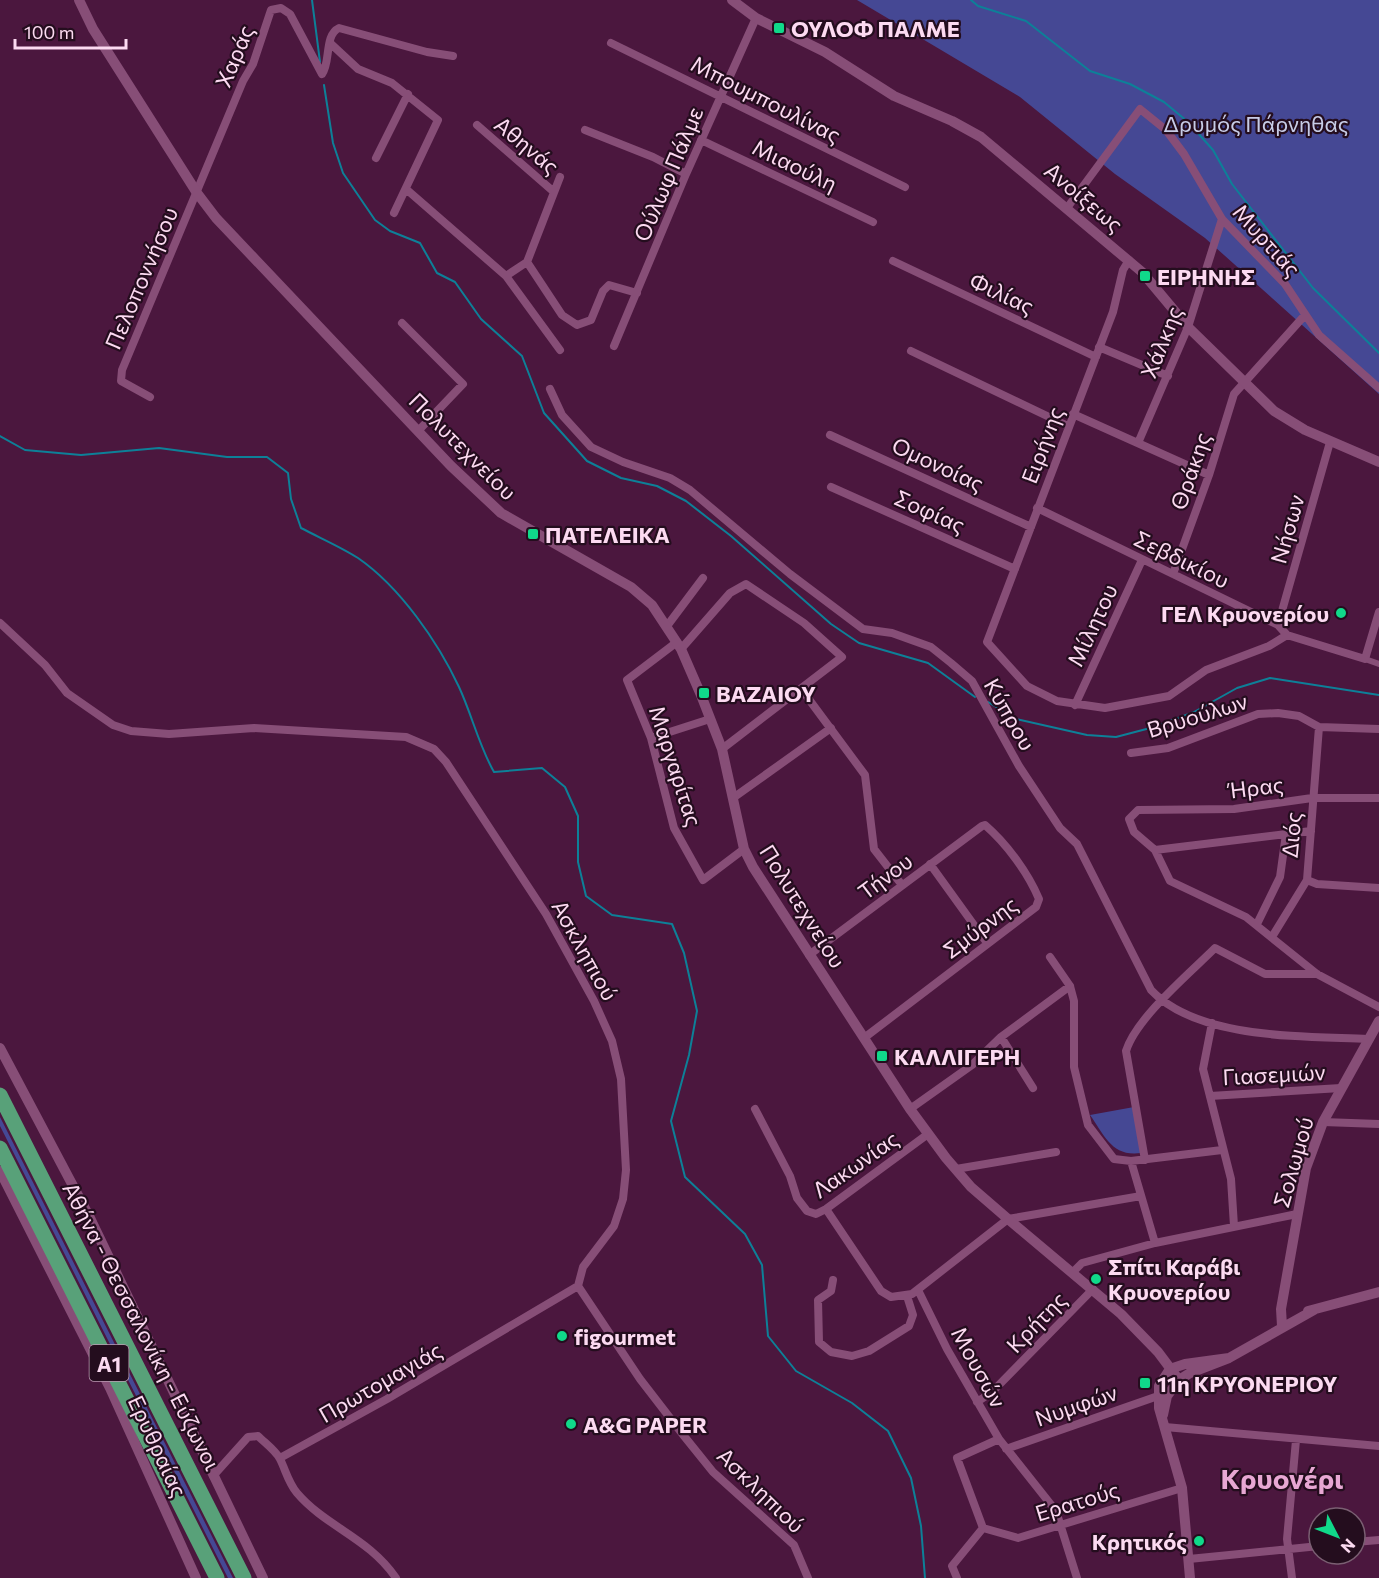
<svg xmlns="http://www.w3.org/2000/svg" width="1379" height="1578" font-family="Commissioner,sans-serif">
  <rect width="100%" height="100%" fill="#4b173e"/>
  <path fill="#454894" d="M857,0H1379V394L1205,238L1115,174L1020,97Z
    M1134,1107L1141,1153C1112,1157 1105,1136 1090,1115Z
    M0,1117L233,1578H228L0,1126Z"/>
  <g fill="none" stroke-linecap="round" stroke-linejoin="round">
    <path stroke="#0d8098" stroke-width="2" d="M312,0L320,62
      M971,0L978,6L1026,21L1090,71L1130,84L1164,102L1188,122L1213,150L1232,184L1313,288L1379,353
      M324,85L333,143L343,173L375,220L390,231L420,243L437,273L455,282L481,319L522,356L544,413L587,461L621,478L657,486L686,501L731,536L831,624L859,643L928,663L975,697
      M0,436L25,450L81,455L159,448L227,457H267L288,473L291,499L301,528C320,538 341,547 358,558C400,587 438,642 459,687C472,715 479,746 494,772L542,768L565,787L578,816V862L586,896L612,915L672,924L684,953L697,1011L689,1055L671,1121L685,1177L745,1234L762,1265L768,1336L796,1371L852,1403L888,1431L911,1478L921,1526L925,1578
      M988,702L1016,719L1087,735L1116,737L1154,727L1194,712L1237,688L1270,678L1379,695"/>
    <path stroke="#874e77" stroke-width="6" d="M1365,659L1379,664"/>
    <path stroke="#874e77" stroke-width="8" d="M330,43L358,69L392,83L438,120L394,213
      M611,43L905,187
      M477,125L554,192
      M585,130L653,157L686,174
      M701,140L873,222
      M376,158L408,94
      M406,189L506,276L560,350
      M1067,208L1140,109L1166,130L1184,154L1222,219L1285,284L1319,335L1379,388
      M1129,260L1123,270L1113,312L987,642L1027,686L1057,701L1105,708L1169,696L1206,670L1269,646L1287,635
      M893,261L1096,357
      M527,262L562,315L577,325L591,320L603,291L609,285L637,293
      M527,262L560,177
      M506,276L527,262
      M402,323L463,384L419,430
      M614,346L686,174L756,18
      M1099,347L1168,376
      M911,351L1068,426
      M550,389L562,415L591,447L623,462L670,478L690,490L790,574L863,629L892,633L931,647L951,663L972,681L1019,766L1060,828L1077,844L1151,990C1198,1040 1304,1036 1368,1039
      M150,397L121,381L122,370L243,81L253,64L271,10L281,8L290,14L322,74C331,62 324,35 339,28L427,52L453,56
      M1073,414L1209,475
      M830,435L1031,527
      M1138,443L1188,327L1222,219
      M831,487L1015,569
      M1037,508L1278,625L1287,635L1365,659L1379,612
      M1173,574L1209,475L1234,394L1305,315
      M0,623L45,665L67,693L113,725L131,731L169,734L254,728L406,737L434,749L446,762L546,914L594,1001L612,1041L621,1079L626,1170L623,1199L614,1226L583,1267L578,1286L640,1379L684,1436L713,1472L794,1545L808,1578
      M1278,625L1330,442
      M667,626L703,578
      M677,642L627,680L651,738L674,828L703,880L744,849
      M681,649L730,593L746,584L804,623L842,657L722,749
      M802,690L865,775L874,849L902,885
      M1075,705L1142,560
      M651,738L710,719
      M1131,753L1168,748L1258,714L1278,713L1299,716L1319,727L1379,729
      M733,798L831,728
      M1311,831L1155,850L1134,832L1129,819L1138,810L1234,809L1312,798H1379
      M1155,850L1170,881L1246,917L1317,974L1379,1007
      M930,864L987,943
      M1307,880L1317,884L1379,888
      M1257,924L1280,877L1286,834
      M1272,937L1307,880L1319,727
      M809,955L982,826L985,825C1007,844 1028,873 1039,899L1036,907L864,1038
      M1050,957L1070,986L1074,1001V1067L1088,1125L1114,1159L1131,1161L1222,1150
      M1212,1023L1203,1069L1231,1179L1234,1226
      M1001,1037L1033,1088
      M1210,1096L1341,1088
      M755,1109L790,1176L797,1198L807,1211L816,1214L826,1209L928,1134
      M910,1109L972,1065L1001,1037L1070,986
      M1323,1122L1379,1124
      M1145,1160L1126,1051C1136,1018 1190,973 1215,948L1265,974H1317
      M1131,1161L1155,1243
      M956,1169L1056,1152
      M826,1209L881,1291L891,1297L912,1294L1008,1219L1141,1196
      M1073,1272L1082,1263L1155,1243L1297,1214
      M833,1280L831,1291L818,1300L819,1342L831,1352L852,1356L869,1351L909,1326L913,1315L907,1296
      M918,1290L947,1349L999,1439L1056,1511L1077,1578
      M977,1402L992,1392L1093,1289
      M1165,1427L1379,1446
      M1006,1449L1158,1396
      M280,1458L387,1399L578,1286
      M213,1476L248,1437L258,1436C265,1443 276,1451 280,1459C286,1471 288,1482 297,1493C326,1527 369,1538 396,1578
      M983,1528L1018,1538L1182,1488
      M983,1528L957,1458L999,1439
      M1355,1542L1379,1540
      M1189,1559L1319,1546
      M957,1578L952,1566L983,1528
      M1292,1578L1287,1539L1296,1440"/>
    <path stroke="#874e77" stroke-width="10" d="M79,0L93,29L197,193L216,218L451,466L501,513L631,587L652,605L681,649L701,695L722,749L744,849L753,867L910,1109L946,1158L971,1187L1008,1219L1121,1314L1158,1352L1179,1380
      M732,0L756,18L825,52L894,96L952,121L981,137L1142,272L1188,327L1274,411L1305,430L1379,462"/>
    <path stroke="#874e77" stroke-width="10" d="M0,1048L89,1216L263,1578
      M0,1171L110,1388L196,1578
      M1308,1311L1379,1292
      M1282,1326L1281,1309L1306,1168L1323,1122L1379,1021
      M1163,1415L1167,1396L1179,1380L1190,1373L1229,1358L1314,1310
      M1190,1578L1182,1488L1159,1408V1386L1170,1369L1185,1364L1229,1358"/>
    <path stroke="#58a179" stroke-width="15" d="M0,1095L244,1578
      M0,1148L217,1578"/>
  </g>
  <g fill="#10d98a" stroke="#240d1e" stroke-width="2">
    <rect x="773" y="22" width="12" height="12" rx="3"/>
    <rect x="1139" y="270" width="12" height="12" rx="3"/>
    <rect x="527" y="528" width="12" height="12" rx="3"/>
    <circle cx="1341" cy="613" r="6"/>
    <rect x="698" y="687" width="12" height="12" rx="3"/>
    <rect x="876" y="1050" width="12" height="12" rx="3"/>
    <circle cx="1096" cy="1279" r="6"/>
    <circle cx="562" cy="1336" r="6"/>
    <rect x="1139" y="1377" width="12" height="12" rx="3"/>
    <circle cx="571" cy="1424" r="6"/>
    <circle cx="1199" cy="1541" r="6"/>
  </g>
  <g text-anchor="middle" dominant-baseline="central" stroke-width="4.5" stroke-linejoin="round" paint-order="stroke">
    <rect fill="#240d1e" stroke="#bb9cb2" stroke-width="1.5" x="89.5" y="1345" width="39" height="36" rx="4.5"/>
    <g font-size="21" font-weight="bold" fill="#fcdaf1">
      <text x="109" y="1363">Α1</text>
    </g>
    <g font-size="22" font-weight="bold" fill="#fcdaf1" stroke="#240d1e" text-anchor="start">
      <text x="791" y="28">ΟΥΛΟΦ ΠΑΛΜΕ</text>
      <text x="1157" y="276">ΕΙΡΗΝΗΣ</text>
      <text x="545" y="534">ΠΑΤΕΛΕΙΚΑ</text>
      <text x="1329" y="613" text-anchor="end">ΓΕΛ Κρυονερίου</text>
      <text x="716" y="693">ΒΑΖΑΙΟΥ</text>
      <text x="894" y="1056">ΚΑΛΛΙΓΕΡΗ</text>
      <text x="1108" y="1266">Σπίτι Καράβι<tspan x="1108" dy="25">Κρυονερίου</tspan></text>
      <text x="574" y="1336">figourmet</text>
      <text x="1157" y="1383">11η ΚΡΥΟΝΕΡΙΟΥ</text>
      <text x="583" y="1424">A&amp;G PAPER</text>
      <text x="1187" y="1541" text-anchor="end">Κρητικός</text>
    </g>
    <g font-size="22" fill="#fcdaf1" stroke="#240d1e">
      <text transform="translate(234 56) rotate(-67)">Χαράς</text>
      <text transform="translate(766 99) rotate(27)">Μπουμπουλίνας</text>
      <text transform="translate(527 145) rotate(40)">Αθηνάς</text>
      <text transform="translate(795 165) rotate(26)">Μιαούλη</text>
      <text transform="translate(668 174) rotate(-67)">Ούλωφ Πάλμε</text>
      <text transform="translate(1084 197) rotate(40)">Ανοίξεως</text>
      <text transform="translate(1267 240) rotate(48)">Μυρτιάς</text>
      <text transform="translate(141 278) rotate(-67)">Πελοποννήσου</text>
      <text transform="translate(1002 293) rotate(25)">Φιλίας</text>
      <text transform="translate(1161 342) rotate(-68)">Χάλκης</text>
      <text transform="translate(1042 445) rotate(-69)">Ειρήνης</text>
      <text transform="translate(463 446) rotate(45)">Πολυτεχνείου</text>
      <text transform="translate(938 464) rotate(25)">Ομονοίας</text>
      <text transform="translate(1190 471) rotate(-71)">Θράκης</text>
      <text transform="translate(930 511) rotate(24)">Σοφίας</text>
      <text transform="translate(1287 529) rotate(-74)">Νήσων</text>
      <text transform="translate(1182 559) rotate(26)">Σεβδικίου</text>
      <text transform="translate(1092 625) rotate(-65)">Μίλητου</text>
      <text transform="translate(1010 714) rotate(60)">Κύπρου</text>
      <text transform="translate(1197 715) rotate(-17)">Βρυούλων</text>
      <text transform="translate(676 766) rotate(72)">Μαργαρίτας</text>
      <text transform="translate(1256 787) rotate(-7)">Ήρας</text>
      <text transform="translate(1291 835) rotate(-85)">Διός</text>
      <text transform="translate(885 876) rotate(-37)">Τήνου</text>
      <text transform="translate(803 906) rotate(58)">Πολυτεχνείου</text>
      <text transform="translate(980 927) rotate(-37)">Σμύρνης</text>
      <text transform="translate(585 950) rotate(61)">Ασκληπιού</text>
      <text transform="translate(1274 1074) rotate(-3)">Γιασεμιών</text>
      <text transform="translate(1293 1162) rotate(-74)">Σολωμού</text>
      <text transform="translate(855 1164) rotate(-35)">Λακωνίας</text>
      <text transform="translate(1036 1322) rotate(-46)">Κρήτης</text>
      <text transform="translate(142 1326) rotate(63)">Αθήνα - Θεσσαλονίκη - Εύζωνοι</text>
      <text transform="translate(979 1367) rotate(61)">Μουσών</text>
      <text transform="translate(380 1382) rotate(-30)">Πρωτομαγιάς</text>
      <text transform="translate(1076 1405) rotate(-19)">Νυμφών</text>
      <text transform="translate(158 1446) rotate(65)">Ερυθραίας</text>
      <text transform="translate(761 1490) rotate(44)">Ασκληπιού</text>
      <text transform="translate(1077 1501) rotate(-17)">Ερατούς</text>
    </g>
    <g font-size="22" fill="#c7cce7" stroke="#240d1e">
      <text x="1256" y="123">Δρυμός Πάρνηθας</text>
    </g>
    <g font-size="28" font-weight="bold" fill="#e7a7d3" stroke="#240d1e">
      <text x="1282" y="1478">Κρυονέρι</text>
    </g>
  </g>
  <g transform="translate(1337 1536) rotate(132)"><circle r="28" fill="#240d1e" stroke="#7a5f72" stroke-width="1.5"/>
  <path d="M0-4.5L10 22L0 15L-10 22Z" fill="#10d98a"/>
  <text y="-9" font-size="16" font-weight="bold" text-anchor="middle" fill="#fcdaf1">N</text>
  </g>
  <path d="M15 39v9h111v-9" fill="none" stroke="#fcdaf1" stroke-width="3"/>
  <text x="24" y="39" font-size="18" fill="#fcdaf1" stroke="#240d1e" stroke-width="4.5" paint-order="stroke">100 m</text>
</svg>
